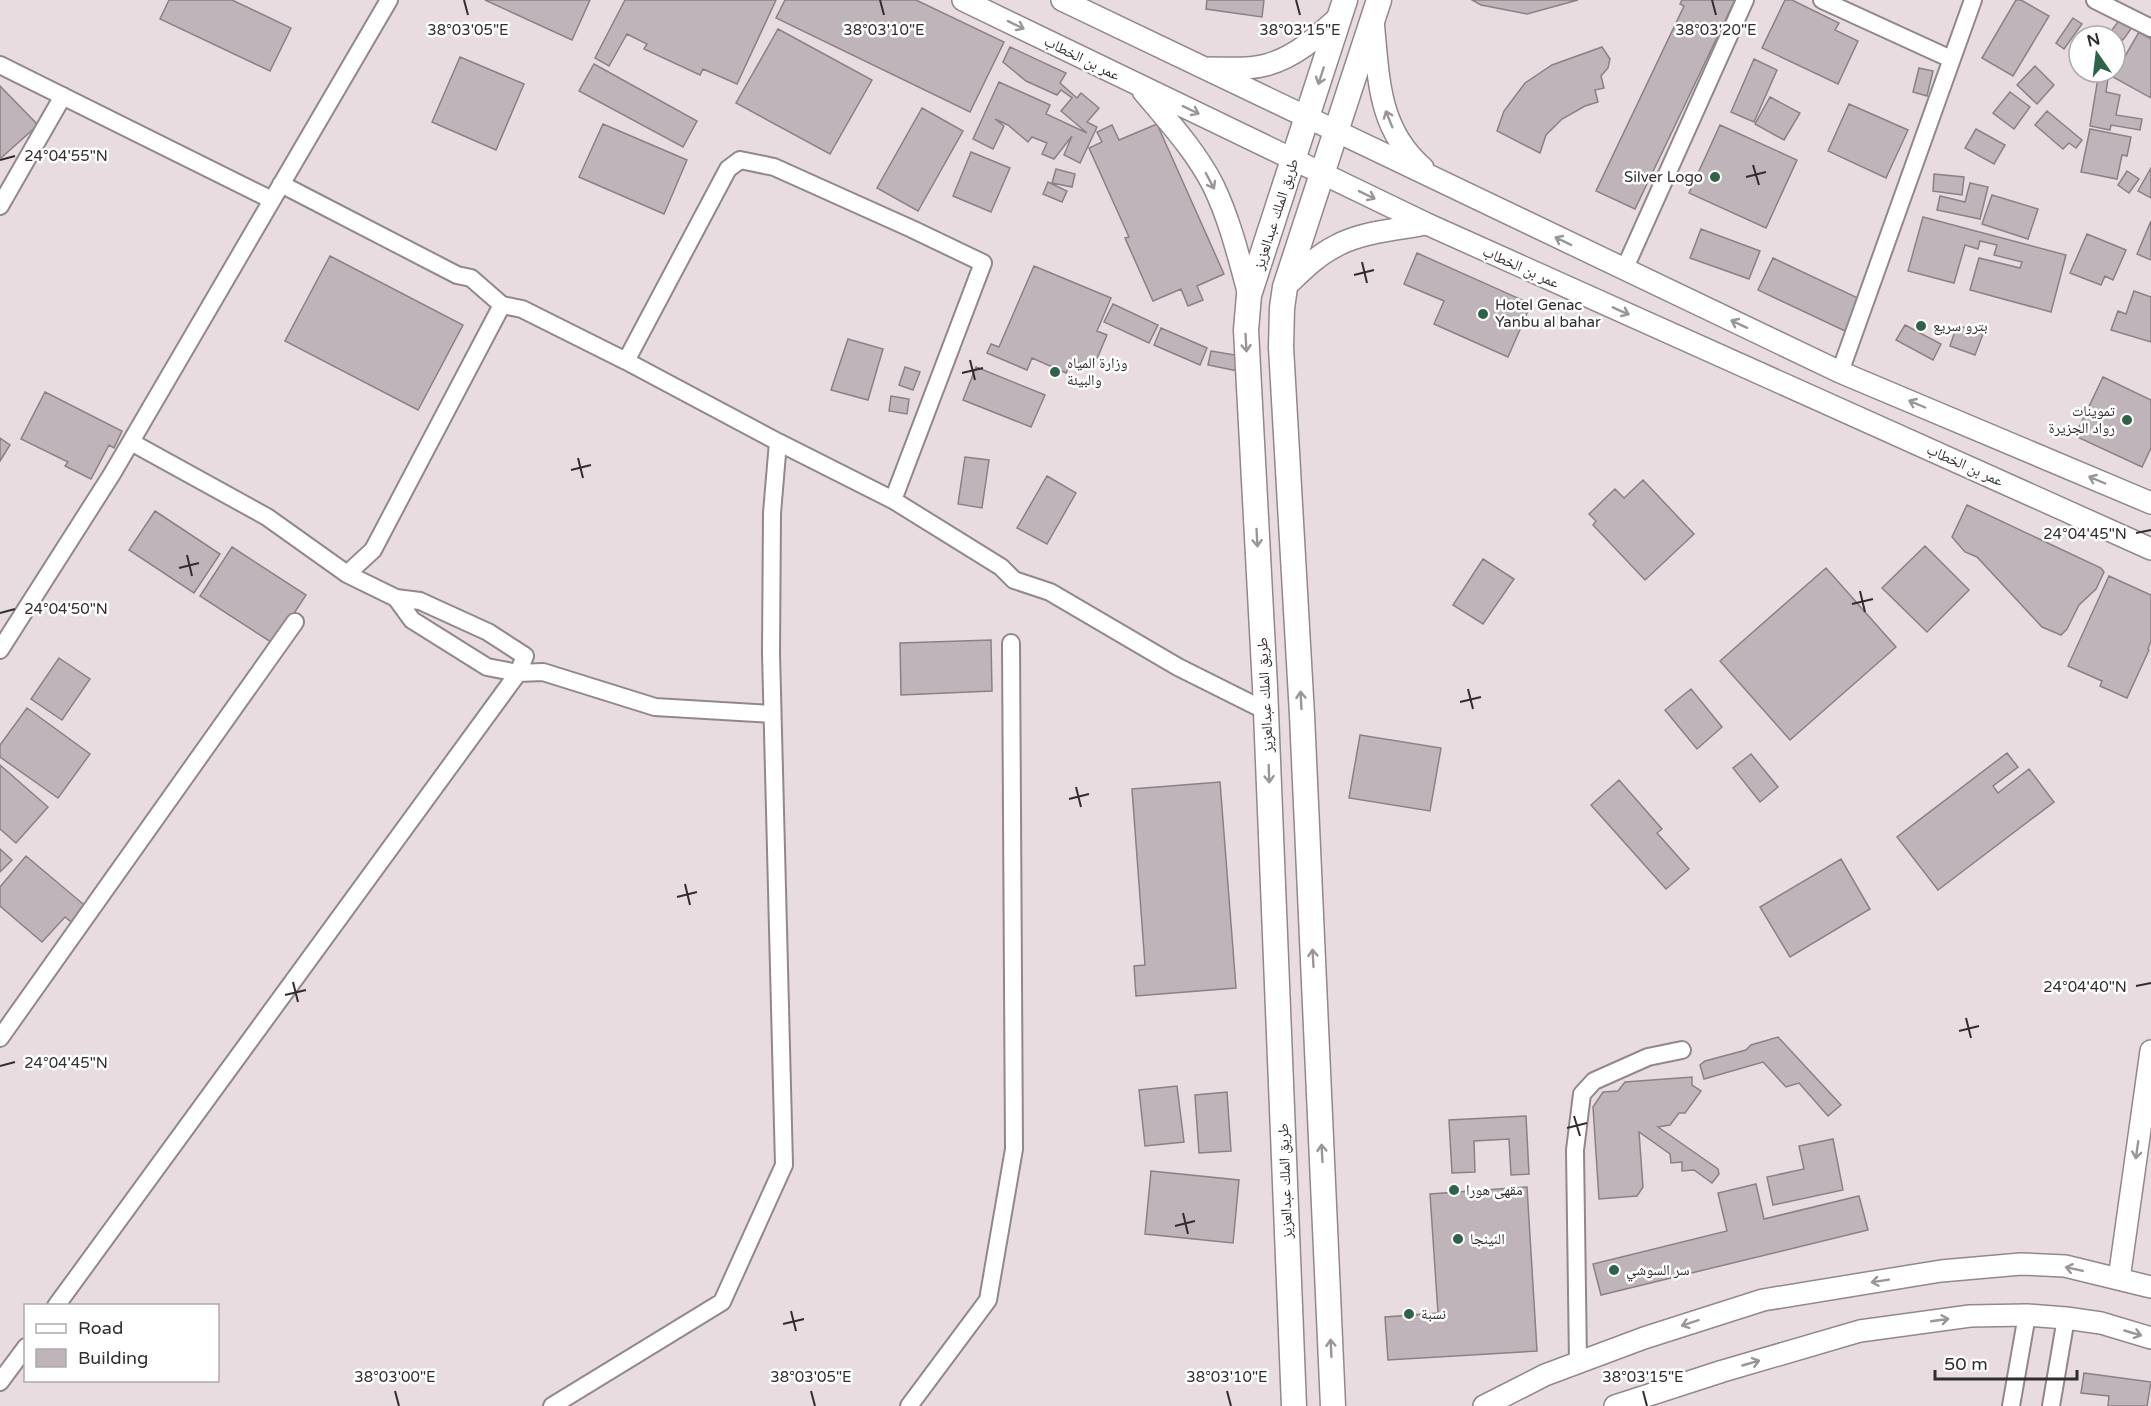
<svg xmlns="http://www.w3.org/2000/svg" width="2151" height="1406" font-family="'Varela Round','Noto Naskh Arabic',sans-serif">
  <rect width="100%" height="100%" fill="#e8dce1"/>
  <path fill="#bfb4b9" stroke="#8b8085" stroke-width="1.5" d="M169,0H232L291,28L270,71L160,19Z
    M485,0H590L572,40Z
    M625,0H776L737,84L703,69L700,75L644,49L647,44L627,34L609,66L595,58Z
    M785,0H916L1004,42L970,112L776,18Z
    M1207,0H1264L1262,17L1206,9Z
    M1472,0H1578L1527,14L1481,5Z
    M1682,0H1735L1635,209L1596,191L1684,6L1680,4Z
    M1785,0H1792L1839,23L1835,30L1858,41L1838,84L1762,48Z
    M2016,0H2021L2049,16L2013,76L1982,58Z
    M2073,18L2082,24L2064,49L2056,43Z
    M2121,18L2133,26L2123,40L2111,31Z
    M778,29L872,80L830,154L736,103Z
    M2139,32L2151,39V98L2113,77Z
    M1010,47L1066,73L1060,83L1077,98L1081,93L1099,108L1087,122L1097,127L1080,163L1064,155L1072,136L1054,159L1042,154L1047,143L1032,137L1028,142L1008,125L995,119L1004,126L993,149L973,139L999,82L1050,105L1046,114L1087,133L1061,111L1072,98L1061,90L1057,95L1026,81L1003,62Z
    M1602,47L1610,59L1608,68L1601,76L1604,88L1595,90L1598,102L1585,106L1562,119L1546,135L1540,153L1497,131L1504,111L1525,83L1552,65Z
    M460,57L524,84L496,150L432,122Z
    M1754,59L1777,70L1754,122L1731,112Z
    M594,64L697,121L683,147L579,91Z
    M2035,66L2054,85L2037,104L2017,85Z
    M1919,68L1933,71L1927,96L1913,92Z
    M2099,72H2109L2106,92L2120,95L2116,115L2142,119L2140,130L2111,125L2110,130L2090,126Z
    M0,86L38,125L1,158L0,157Z
    M2010,92L2030,107L2014,129L1993,113Z
    M1770,97L1800,113L1784,140L1755,124Z
    M1849,104L1908,130L1886,178L1828,151Z
    M922,108L963,131L918,211L877,188Z
    M2047,111L2082,140L2076,148L2069,143L2063,149L2035,125Z
    M603,124L687,160L664,214L579,177Z
    M1157,124L1224,274L1197,286L1203,300L1188,306L1181,289L1153,301L1125,238L1129,237L1089,148L1102,142L1097,132L1112,125L1119,140Z
    M1720,125L1797,160L1766,228L1689,193Z
    M1976,129L2005,145L1994,164L1965,148Z
    M2090,129L2131,137L2127,156L2122,155L2117,179L2081,172Z
    M971,152L1010,168L991,212L953,196Z
    M2151,168V198L2138,191Z
    M1056,169L1075,174L1072,187L1052,183Z
    M2127,171L2139,179L2129,193L2118,185Z
    M1934,174L1964,177L1962,195L1933,191Z
    M1048,182L1067,191L1062,202L1043,194Z
    M1970,183L1988,187L1980,219L1937,210L1940,196L1965,202Z
    M1992,195L2038,209L2028,239L1982,224Z
    M1923,217L2066,255L2051,312L1970,290L1979,258L2020,268L2022,262L1994,255L1997,245L1980,241L1978,249L1965,245L1954,283L1908,271Z
    M2151,221V260L2137,254Z
    M1701,229L1760,251L1749,279L1690,258Z
    M2087,234L2126,250L2113,280L2105,276L2101,285L2070,273Z
    M1417,253L1531,304L1508,357L1434,324L1444,301L1404,284Z
    M330,256L463,325L418,410L285,341Z
    M1773,258L1860,299L1845,331L1758,290Z
    M1034,266L1111,298L1097,331L1107,335L1093,368L1072,360L1066,373L1032,358L1027,370L987,353L991,344L999,347Z
    M2134,291L2151,297V342L2111,330L2118,311L2126,314Z
    M1113,304L1158,325L1149,343L1104,322Z
    M1905,325L1941,344L1933,360L1896,340Z
    M1957,325L1983,334L1975,355L1950,346Z
    M1161,328L1207,348L1200,365L1154,345Z
    M848,339L883,349L868,400L831,390Z
    M1211,351L1241,356L1238,371L1208,365Z
    M905,367L920,372L913,390L899,385Z
    M976,367L1045,395L1031,427L963,400Z
    M2103,377L2151,400V448L2142,467L2075,436Z
    M45,392L122,431L114,448L109,445L91,479L65,466L68,462L21,439Z
    M891,396L909,399L907,414L889,411Z
    M0,438L10,445L0,461Z
    M965,457L989,460L982,508L958,504Z
    M1047,476L1076,493L1047,544L1017,528Z
    M1643,480L1694,534L1645,580L1593,525L1596,521L1589,514L1615,489L1624,498Z
    M1967,505L2101,568L2104,572L2096,589L2079,605L2067,629L2061,635L2042,627L1977,557L1965,552L1952,537Z
    M155,511L220,554L194,593L129,550Z
    M1925,546L1969,590L1927,632L1882,588Z
    M232,547L306,595L274,644L200,596Z
    M1483,559L1514,579L1483,624L1453,605Z
    M1826,568L1896,647L1790,740L1720,661Z
    M2109,576L2151,595V641L2148,649L2149,650L2127,698L2100,686L2102,681L2068,666Z
    M991,640L992,691L901,695L900,643Z
    M59,658L90,679L62,720L31,699Z
    M1691,689L1722,727L1697,749L1665,710Z
    M27,708L90,754L58,798L0,757V745Z
    M1360,735L1441,748L1430,811L1349,798Z
    M2007,753L2018,767L1993,786L1998,793L2029,769L2054,802L1938,890L1897,837Z
    M1751,754L1778,787L1760,802L1733,768Z
    M0,765L48,807L16,843L0,829Z
    M1619,780L1662,829L1657,833L1689,869L1666,889L1591,805Z
    M1220,782L1236,988L1136,996L1134,966L1145,965L1132,789Z
    M0,849L12,860L0,872Z
    M26,856L89,909L75,925L65,917L42,942L0,906V887Z
    M1841,859L1870,909L1790,957L1760,907Z
    M1778,1037L1841,1105L1828,1116L1799,1083L1786,1087L1763,1062L1704,1079L1700,1065L1705,1061L1746,1050L1751,1045Z
    M1692,1077V1085L1701,1091L1685,1113H1679L1670,1125L1658,1127L1718,1169L1719,1174L1712,1183L1694,1170L1682,1171V1162L1671,1163L1670,1154L1639,1132L1643,1187L1637,1196L1599,1199L1593,1107L1603,1092L1618,1091L1625,1082Z
    M1177,1086L1184,1142L1145,1146L1139,1090Z
    M1227,1092L1231,1151L1199,1153L1195,1095Z
    M1526,1116L1529,1174L1511,1175L1509,1139L1474,1141L1475,1172L1452,1173L1449,1120Z
    M1833,1139L1843,1190L1773,1205L1767,1177L1804,1169L1799,1146Z
    M1151,1171L1239,1180L1233,1243L1145,1234Z
    M1756,1184L1764,1219L1859,1196L1868,1230L1601,1295L1593,1264L1727,1231L1718,1193Z
    M1527,1187L1537,1351L1388,1360L1385,1317L1438,1313L1430,1194Z
    M2084,1373L2151,1382L2147,1406H2108L2109,1396L2081,1393Z"/>
  <g fill="none" stroke-linecap="round" stroke-linejoin="round">
    <defs>
      <path id="minor" d="M1822,0L1951,59
        M2095,0L2151,28
        M0,65L272,200
        M281,184L457,275L471,278L502,305L522,309L626,361L778,442L893,500L1001,567L1014,580L1050,592L1178,667L1266,711
        M0,206L63,96
        M1624,270L1745,0
        M626,361L728,169L740,160L774,167L912,229L983,263L893,500
        M1840,372L1973,0
        M347,574L373,550L502,305
        M396,598L412,620L487,667L518,673L543,672L655,707L772,714
        M0,650L112,474L389,0
        M0,1038L295,622
        M56,1306L518,673L525,656L488,632L420,601L396,598L347,574L267,517L131,442
        M1578,1362L1575,1150L1582,1094L1594,1081L1648,1057L1682,1050
        M0,1382L26,1347
        M552,1406L722,1302L784,1165L771,653L772,513L778,442
        M909,1406L988,1300L1014,1149L1011,643
        M2011,1406L2027,1315
        M2051,1406L2066,1318"/>
      <path id="tertiary" d="M963,0L1427,224L2151,549
        M1062,0L1840,372L2151,503
        M1373,21C1379,77 1377,128 1423,168
        M1210,68C1228,68 1248,70 1266,65C1296,57 1318,36 1340,16
        M1143,91C1168,121 1195,150 1213,185C1230,220 1239,258 1249,295
        M1285,287C1301,272 1316,256 1336,246C1361,232 1399,229 1427,224
        M2119,1279L2151,1051
        M1484,1406L1545,1375L1644,1338L1763,1300L1941,1271L2021,1264L2065,1266L2151,1287
        M1615,1406L1723,1371L1860,1331L1970,1316L2027,1315L2066,1318L2101,1323L2151,1338"/>
      <path id="secondary" d="M1294,1406L1265,687L1246,330L1249,295L1345,0
        M1333,1406L1302,715L1281,347L1282,308L1285,287L1379,0"/>
    </defs>
    <use href="#minor" stroke="#92878c" stroke-width="20"/>
    <use href="#tertiary" stroke="#92878c" stroke-width="24"/>
    <use href="#secondary" stroke="#92878c" stroke-width="27"/>
    <use href="#minor" stroke="#fff" stroke-width="16"/>
    <use href="#tertiary" stroke="#fff" stroke-width="21"/>
    <use href="#secondary" stroke="#fff" stroke-width="24"/>
  </g>
  <defs><path id="oneway-shaft" d="M-6 0H5M1.5-3L5.5 0L1.5 3" fill="none" stroke-width="1.6" stroke-linecap="round" stroke-linejoin="round" transform="scale(1.5)"/></defs>
  <g stroke="#989697">
    <use href="#oneway-shaft" transform="translate(1016 25) rotate(26)"/>
    <use href="#oneway-shaft" transform="translate(1321 76) rotate(108)"/>
    <use href="#oneway-shaft" transform="translate(1191 110) rotate(26)"/>
    <use href="#oneway-shaft" transform="translate(1389 119) rotate(-112)"/>
    <use href="#oneway-shaft" transform="translate(1210 181) rotate(62)"/>
    <use href="#oneway-shaft" transform="translate(1367 195) rotate(26)"/>
    <use href="#oneway-shaft" transform="translate(1563 241) rotate(-154)"/>
    <use href="#oneway-shaft" transform="translate(1621 311) rotate(24)"/>
    <use href="#oneway-shaft" transform="translate(1739 324) rotate(-155)"/>
    <use href="#oneway-shaft" transform="translate(1246 343) rotate(87)"/>
    <use href="#oneway-shaft" transform="translate(1917 404) rotate(-157)"/>
    <use href="#oneway-shaft" transform="translate(2097 480) rotate(-157)"/>
    <use href="#oneway-shaft" transform="translate(1257 538) rotate(87)"/>
    <use href="#oneway-shaft" transform="translate(1301 700) rotate(-93)"/>
    <use href="#oneway-shaft" transform="translate(1269 774) rotate(88)"/>
    <use href="#oneway-shaft" transform="translate(1313 958) rotate(-93)"/>
    <use href="#oneway-shaft" transform="translate(2137 1150) rotate(98)"/>
    <use href="#oneway-shaft" transform="translate(1322 1153) rotate(-93)"/>
    <use href="#oneway-shaft" transform="translate(2074 1269) rotate(-168)"/>
    <use href="#oneway-shaft" transform="translate(1880 1281) rotate(171)"/>
    <use href="#oneway-shaft" transform="translate(1940 1320) rotate(-8)"/>
    <use href="#oneway-shaft" transform="translate(1690 1323) rotate(162)"/>
    <use href="#oneway-shaft" transform="translate(2133 1333) rotate(16)"/>
    <use href="#oneway-shaft" transform="translate(1331 1348) rotate(-93)"/>
    <use href="#oneway-shaft" transform="translate(1751 1363) rotate(-16)"/>
  </g>
  <path fill="none" stroke="#312d2f" stroke-width="2" d="M464,0L468,15M880,0L884,15M1296,0L1300,15M1712,0L1716,15M0,160L15,156M1753,165L1759,185M1746,177L1766,172M1362,262L1367,283M1354,275L1374,270M970,360L975,380M962,373L983,368M578,458L583,478M571,470L591,465M2136,533L2151,530M187,555L192,576M179,568L199,563M1860,591L1865,612M1852,604L1873,599M0,613L15,609M1468,689L1473,709M1460,702L1481,697M1076,787L1081,807M1069,799L1089,794M685,884L690,905M677,897L697,892M293,982L298,1002M2136,986L2151,983M285,995L306,990M1966,1018L1971,1038M1959,1031L1979,1026M0,1066L15,1062M1574,1116L1580,1136M1567,1128L1587,1123M1183,1213L1188,1234M1175,1226L1195,1221M791,1311L796,1331M783,1324L804,1319M395,1391L399,1406M811,1391L815,1406M1227,1391L1231,1406M1643,1391L1647,1406"/>
  <g fill="#2e6349" stroke="#fff" stroke-width="2">
    <circle cx="1715" cy="177" r="6"/>
    <circle cx="1483" cy="314" r="6"/>
    <circle cx="1921" cy="326" r="6"/>
    <circle cx="1055" cy="372" r="6"/>
    <circle cx="2127" cy="420" r="6"/>
    <circle cx="1454" cy="1190" r="6"/>
    <circle cx="1458" cy="1239" r="6"/>
    <circle cx="1614" cy="1270" r="6"/>
    <circle cx="1409" cy="1314" r="6"/>
  </g>
  <g text-anchor="middle" dominant-baseline="central" stroke-width="5" stroke-linejoin="round" paint-order="stroke">
    <g font-size="15" fill="#312d2f" stroke="#fff">
      <text transform="translate(1082 58) rotate(26)">عمر بن الخطاب</text>
      <text transform="translate(1276 214) rotate(-72)">طريق الملك عبدالعزيز</text>
      <text transform="translate(1521 267) rotate(24)">عمر بن الخطاب</text>
      <text transform="translate(1965 465) rotate(24)">عمر بن الخطاب</text>
      <text transform="translate(1265 695) rotate(-93)">طريق الملك عبدالعزيز</text>
      <text transform="translate(1285 1181) rotate(-92)">طريق الملك عبدالعزيز</text>
    </g>
    <g font-size="15" fill="#312d2f" stroke="#fff" text-anchor="start">
      <text x="1703" y="177" text-anchor="end">Silver Logo</text>
      <text x="1495" y="305">Hotel Genac<tspan x="1495" dy="17">Yanbu al bahar</tspan></text>
      <text x="1933" y="326">بترو سريع</text>
      <text x="1067" y="363">وزارة المياه<tspan x="1067" dy="17">والبيئة</tspan></text>
      <text x="2115" y="411" text-anchor="end">تموينات<tspan x="2115" dy="17">رواد الجزيرة</tspan></text>
      <text x="1466" y="1190">مقهى هورا</text>
      <text x="1470" y="1239">النينجا</text>
      <text x="1626" y="1270">سر السوشي</text>
      <text x="1421" y="1314">نسبة</text>
    </g>
  </g>
  <g font-size="15" text-anchor="middle" fill="#312d2f" stroke="#fff" stroke-width="5" stroke-linejoin="round" paint-order="stroke">
    <text x="468" y="35">38°03'05"E</text>
    <text x="884" y="35">38°03'10"E</text>
    <text x="1300" y="35">38°03'15"E</text>
    <text x="1716" y="35">38°03'20"E</text>
    <text x="66" y="161">24°04'55"N</text>
    <text x="2085" y="539">24°04'45"N</text>
    <text x="66" y="614">24°04'50"N</text>
    <text x="2085" y="992">24°04'40"N</text>
    <text x="66" y="1068">24°04'45"N</text>
    <text x="395" y="1382">38°03'00"E</text>
    <text x="811" y="1382">38°03'05"E</text>
    <text x="1227" y="1382">38°03'10"E</text>
    <text x="1643" y="1382">38°03'15"E</text>
  </g>
  <rect x="24" y="1304" width="195" height="78" fill="#ffffff" stroke="#adabac" stroke-width="1.5"/>
  <rect x="36" y="1324" width="30" height="9" fill="#ffffff" stroke="#adabac" stroke-width="1.5"/>
  <text x="78" y="1334" font-size="18" fill="#312d2f">Road</text>
  <rect x="36" y="1349" width="30" height="18" fill="#bfb4b9" stroke="#adabac" stroke-width="1.5"/>
  <text x="78" y="1364" font-size="18" fill="#312d2f">Building</text>
  <g transform="translate(2097 54) rotate(346)"><circle r="28" fill="#ffffff" stroke="#adabac" stroke-width="1.5"/>
  <path d="M0-4.5L10 22L0 15L-10 22Z" fill="#2e6349"/>
  <text y="-9" font-size="16" font-weight="bold" text-anchor="middle" fill="#312d2f">N</text>
  </g>
  <path d="M1935 1370v9h142v-9" fill="none" stroke="#312d2f" stroke-width="3"/>
  <text x="1944" y="1370" font-size="18" fill="#312d2f" stroke="#ffffff" stroke-width="4.5" paint-order="stroke">50 m</text>
</svg>
